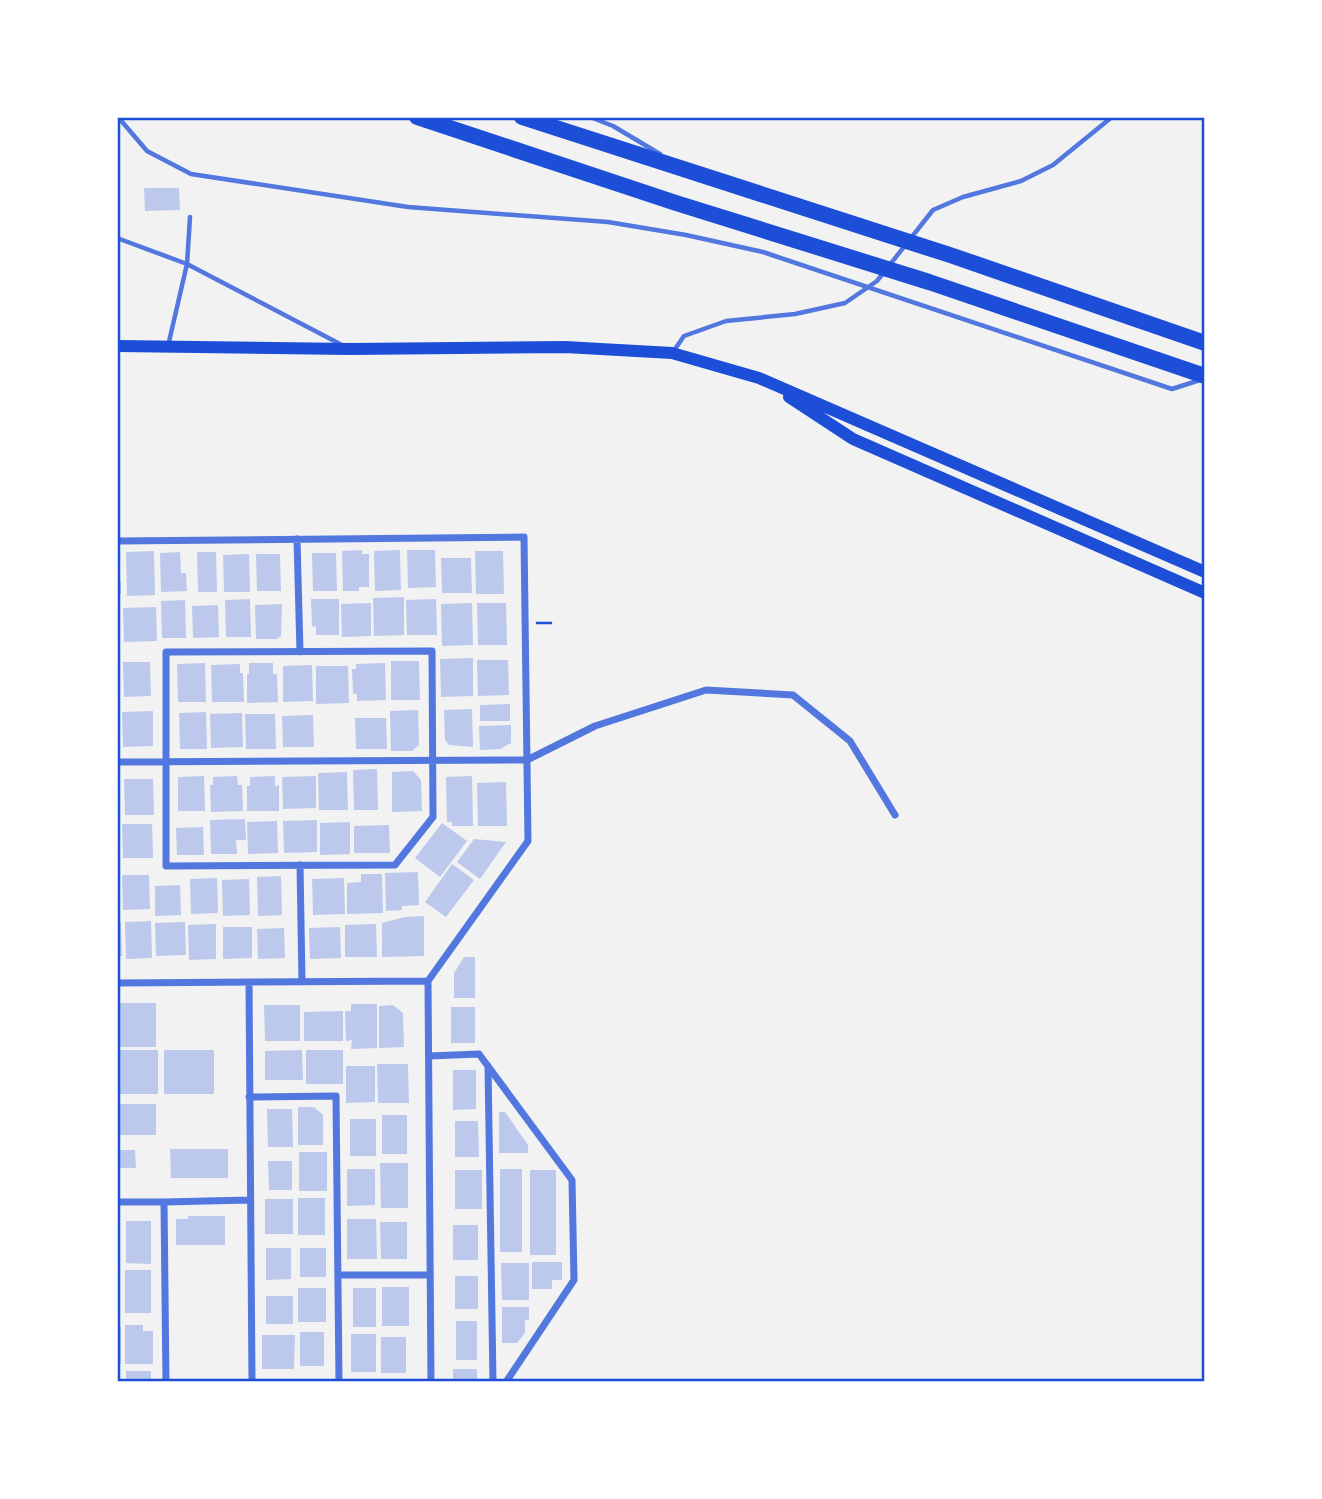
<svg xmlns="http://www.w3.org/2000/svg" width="1322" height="1499" font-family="Lato,sans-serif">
  <rect width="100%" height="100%" fill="#f2f2f2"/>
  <path fill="#bdc9ec" d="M144,188H179L180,210L145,211Z
    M362,550V554H369V587H359V591H343L342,551Z
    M400,550L401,590L375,591L374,551Z
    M407,550H435L436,587L408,588Z
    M154,551L155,595L127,596L126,552Z
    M475,551H503L504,594H476Z
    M180,552L181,573H186L187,591L161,592L160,553Z
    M197,552H216L217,592H198Z
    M312,553H336L337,591H313Z
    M249,554L250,592H224L223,555Z
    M256,554H280L281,591H257Z
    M441,558H471L472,593H442Z
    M117,582H121V594H117Z
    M404,597V635L374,636L373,598Z
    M250,599L251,637H226L225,600Z
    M311,599H339V635H316V626L312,627Z
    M436,599L437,635H407L406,600Z
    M185,600L186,638H162L161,601Z
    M371,603V636L342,637L341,604Z
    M472,603L473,645L442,646L441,604Z
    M477,603H506L507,645H478Z
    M282,604L281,636L277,639H256L255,605Z
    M218,605L219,637L193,638L192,606Z
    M156,607L157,641L124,642L123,608Z
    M473,658V696L441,697L440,659Z
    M477,660H508L509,695L478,696Z
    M391,661H419L420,700H391Z
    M123,662H150L151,696L124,697Z
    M205,663L206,702H178L177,664Z
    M249,663H273V674H277L278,702L247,703V674H249Z
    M385,663L386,700L357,701V694H353L352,669H356V664Z
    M240,664V673H243L244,702H212L211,665Z
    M312,665L313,701L283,702V666Z
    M316,666H348L349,703L316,704Z
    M510,704V721H480V705Z
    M472,709L473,747L449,745L445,740L444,710Z
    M418,710L419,745L412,751H391L390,711Z
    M153,711V746L123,747L122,712Z
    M206,712L207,749H180L179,713Z
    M242,713L243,747L211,748L210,714Z
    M245,714H275L276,749H246Z
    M313,715L314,747H283L282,716Z
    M355,718H386L387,749H356Z
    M511,725V743L500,749L480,750L479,726Z
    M377,769L378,810H354L353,770Z
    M413,771L421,780L422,811L392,812V772Z
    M347,772L348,810H319L318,773Z
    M117,774H120V810H117Z
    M204,776L205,811H178V777Z
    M237,776L238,785H242L243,811L211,812L210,785H213V777Z
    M275,776V786L279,785V811H247V786H250V777Z
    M316,776V808L283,809L282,777Z
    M472,776L473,826H452V822H447L446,777Z
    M124,779H153L154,815H125Z
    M506,782L507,826H478L477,783Z
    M245,819L246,840H236L237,854H211L210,820Z
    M317,820V852L284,853L283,821Z
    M277,821L278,853L248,854L247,822Z
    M350,822V854L320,855V823Z
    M442,823L467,841L440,877L415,858Z
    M122,824H152L153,858H123Z
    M389,825L390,853H354V826Z
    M203,827L204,855H177L176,828Z
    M474,839L506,842L480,879L457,862Z
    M452,864L474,880L446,917L425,902Z
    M418,872L419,905L402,906V910L386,911L385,873Z
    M361,874H382L383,913L347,914V883L361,882Z
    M122,875H149L150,909L123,910Z
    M281,876L282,915L258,916L257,877Z
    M217,878L218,913L191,914L190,879Z
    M344,878L345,914L313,915L312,879Z
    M249,879L250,915L223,916L222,880Z
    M180,885L181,915L155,916V886Z
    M424,916V956L382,957V923L405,917Z
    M151,921L152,958L126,959L125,922Z
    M117,922H121L122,956H117Z
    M185,922L186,955L156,956L155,923Z
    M216,924V959L189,960L188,925Z
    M376,924L377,957H345V925Z
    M223,927H252V958L223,959Z
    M340,927L341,958L310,959L309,928Z
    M284,928L285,958L258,959L257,929Z
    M464,957H475V998H454V973Z
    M117,1003H156V1047H117Z
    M351,1004H377V1048L351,1049L352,1040L346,1041L345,1011H351Z
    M264,1005H300V1041H265Z
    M393,1005L403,1013L404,1047L379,1048V1006Z
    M451,1007H475V1043H451Z
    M343,1011V1041H304V1012Z
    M117,1050H158V1094H117Z
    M164,1050H214V1094H164Z
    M302,1050L303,1080H265V1051Z
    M306,1050H343V1084H306Z
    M377,1064H408L409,1103H378Z
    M346,1066H375V1102L346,1103Z
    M453,1070H476V1109L453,1110Z
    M117,1104H156V1135H117Z
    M298,1107H314L323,1115V1145H298Z
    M267,1109H292L293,1147H268Z
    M499,1112H505L528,1145V1153H499Z
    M382,1115H407V1154H382Z
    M350,1119H376V1156H350Z
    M455,1121H478L479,1157H455Z
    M170,1149H228V1178H171Z
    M117,1150H135L136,1168H117Z
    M299,1152H327V1191H299Z
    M268,1161H292V1190H269Z
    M380,1163H408V1208H381Z
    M347,1169H375V1205L347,1206Z
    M500,1169H522V1252H500Z
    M455,1170H482V1209H455Z
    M530,1170H556V1255H530Z
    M298,1198H325V1235H298Z
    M265,1199H293V1234H265Z
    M188,1216H225V1245H176V1219H188Z
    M117,1217H120V1296H117Z
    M347,1219H376L377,1259H347Z
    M126,1221H151V1264L126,1263Z
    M380,1222H407V1259H381Z
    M453,1225H478V1260H453Z
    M266,1248H291V1279L266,1280Z
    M300,1248H326V1277H300Z
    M532,1262H562V1280H552V1289H532Z
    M501,1263H529V1300H502Z
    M125,1270H151V1313H125Z
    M455,1276H478V1309H455Z
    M382,1287H409V1326H382Z
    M298,1288H326V1322H298Z
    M353,1288H376V1327H353Z
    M266,1296H293V1324H266Z
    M502,1307H529V1320H525V1333L517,1343H502Z
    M456,1321H477V1360H456Z
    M125,1325H143V1331H153V1364H125Z
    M117,1327H121V1364H117Z
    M300,1332H324V1366H300Z
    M351,1334H376V1372H351Z
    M262,1335H295L294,1369H262Z
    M381,1337H406V1373H381Z
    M453,1369H477V1382H453Z
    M126,1371H151V1382H126Z
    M267,1379H326V1382H267Z"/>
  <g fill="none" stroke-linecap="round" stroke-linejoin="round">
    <path stroke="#1d4ed8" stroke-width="2.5" d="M537,623H551"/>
    <path stroke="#5277de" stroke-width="4.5" d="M118,117L147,151L191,174L408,207L608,222L686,235L763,252L1172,389L1200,380
      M590,117L613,126L660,154
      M117,238L187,264L340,344
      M168,346L187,264L190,217
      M673,352L684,336L726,321L795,314L845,303L877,281L933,210L963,197L1021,181L1053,165L1112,117"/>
    <path stroke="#5277de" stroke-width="7" d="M297,539L300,652
      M117,541L524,537L528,841L428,981
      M432,651L433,817L395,865L166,866V652Z
      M117,762L527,760L595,726L706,690L793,695L850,741L895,815
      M300,865L302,982
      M428,981L431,1382
      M249,982L252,1382
      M117,983L428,981
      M429,1056L479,1054L572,1180L574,1280L506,1382
      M488,1066L493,1382
      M249,1097L336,1096L339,1382
      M117,1202H164L166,1382
      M164,1202L250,1200
      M338,1275H430"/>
    <path stroke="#1d4ed8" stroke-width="12" d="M117,346L350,349L565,347L672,353L759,378L1205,572
      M789,397L853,439L1205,593"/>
    <path stroke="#1d4ed8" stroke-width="16" d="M417,117L676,203L929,282L1205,376
      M522,117L950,255L1205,343"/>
  </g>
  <rect width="1322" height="1499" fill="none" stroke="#ffffff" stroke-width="238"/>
  <rect x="119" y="119" width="1084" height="1261" fill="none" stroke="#1d4ed8" stroke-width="2.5"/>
</svg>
